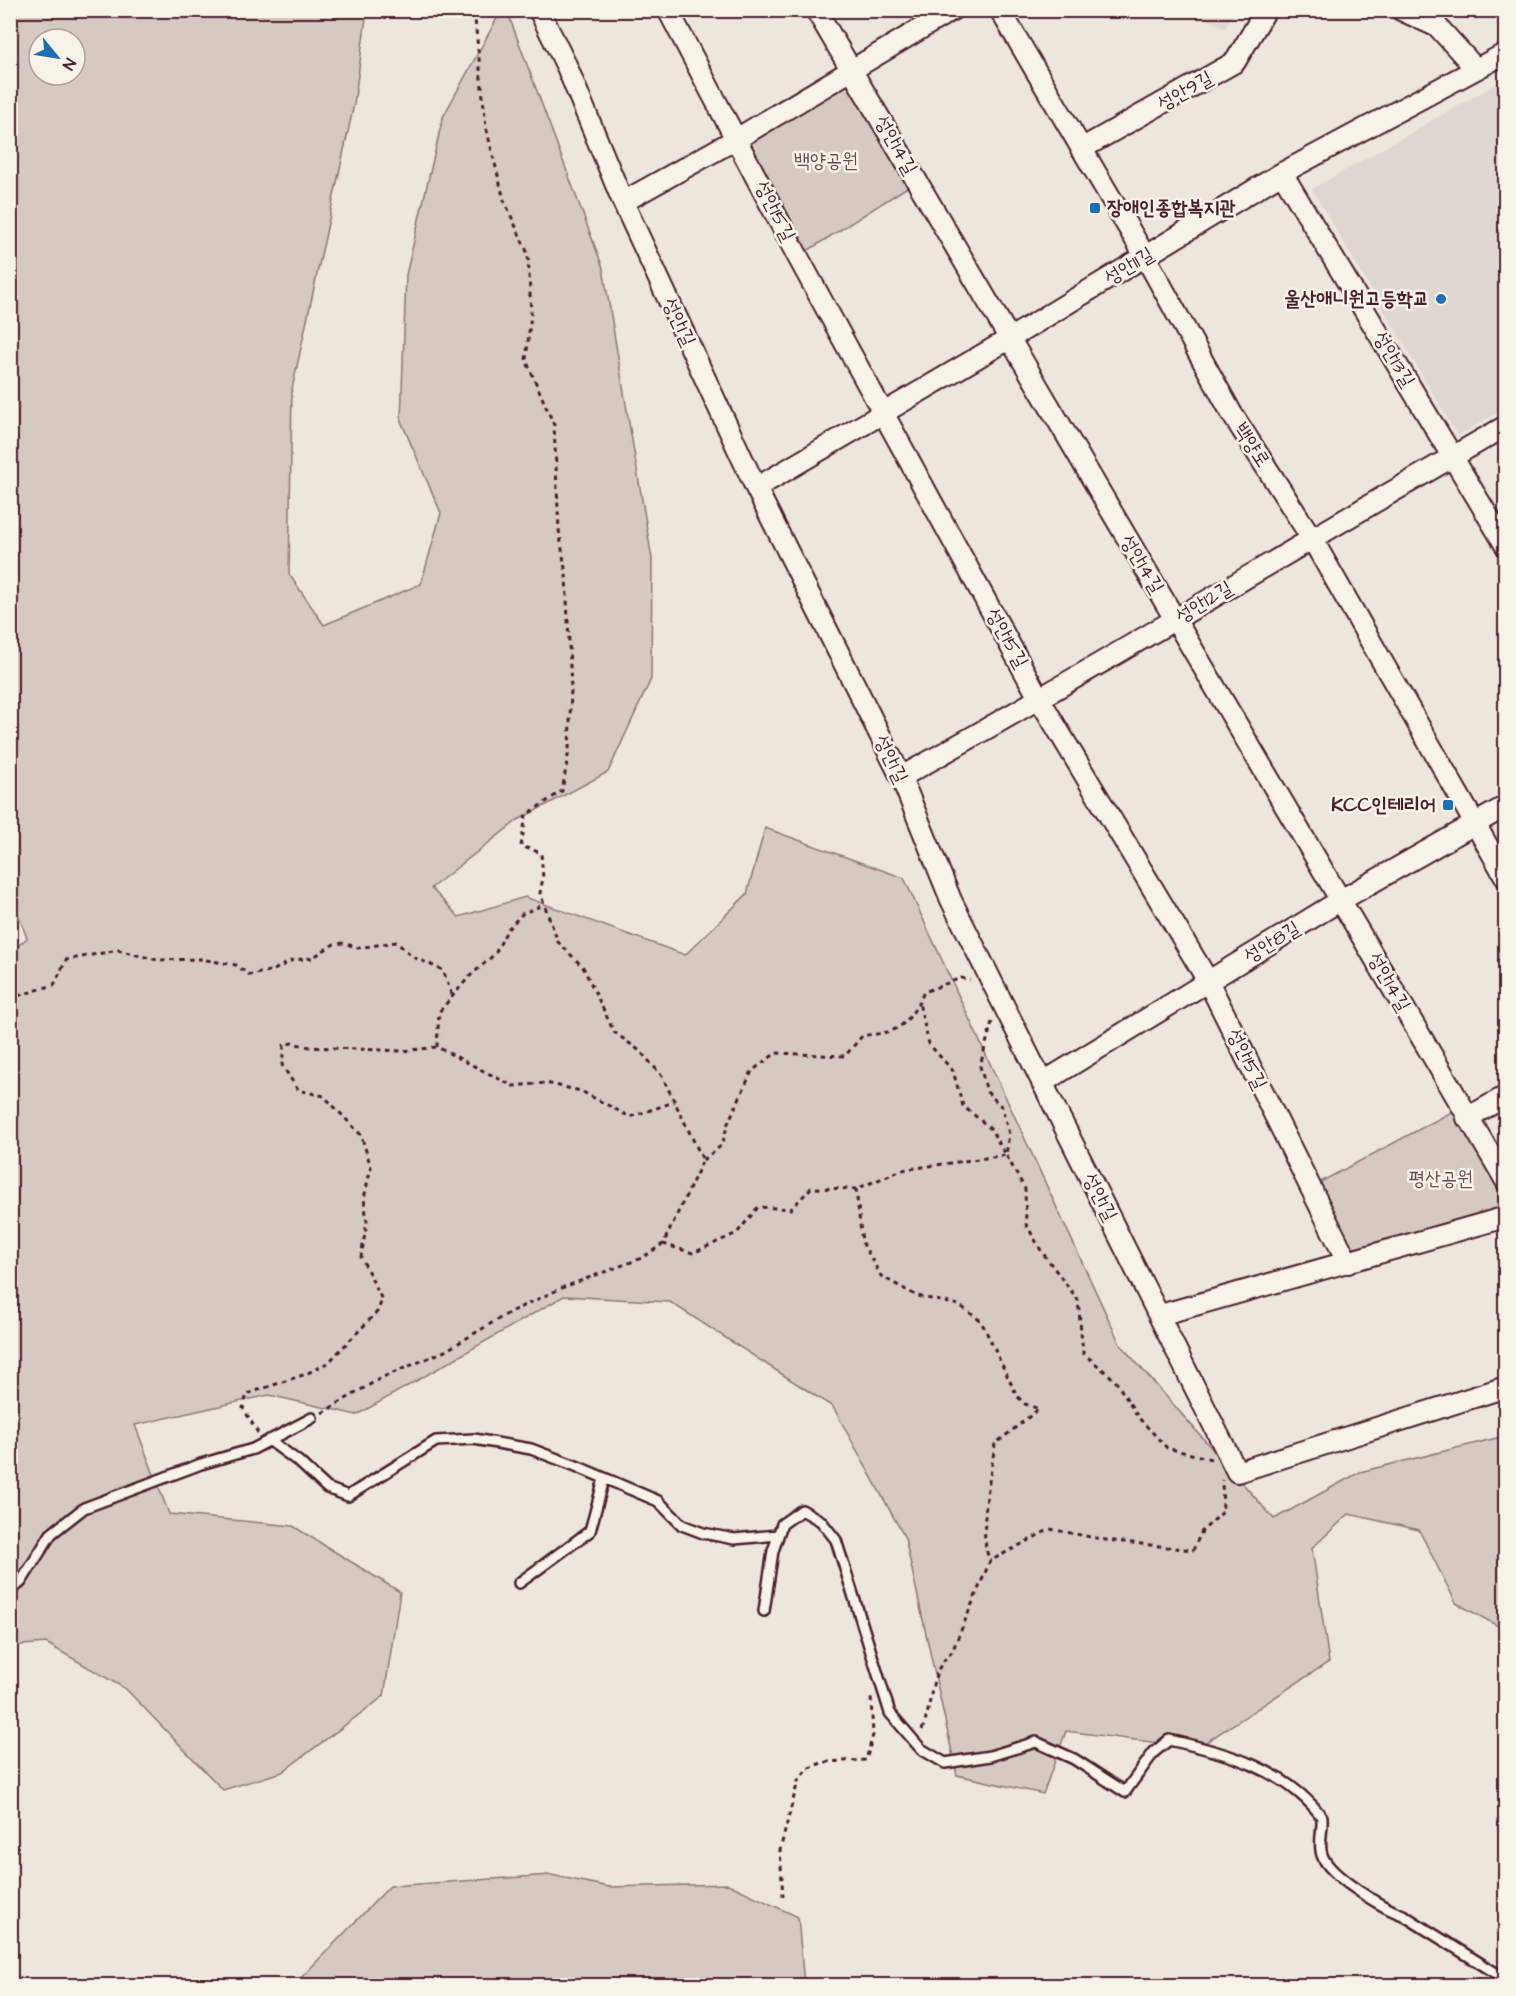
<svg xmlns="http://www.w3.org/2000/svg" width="1516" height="1996" font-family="'Architects Daughter','Poor Story',sans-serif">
  <rect width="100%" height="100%" fill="#ece6dd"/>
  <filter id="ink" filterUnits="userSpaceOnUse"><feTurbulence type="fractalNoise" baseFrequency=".0167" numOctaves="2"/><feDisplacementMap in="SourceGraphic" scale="12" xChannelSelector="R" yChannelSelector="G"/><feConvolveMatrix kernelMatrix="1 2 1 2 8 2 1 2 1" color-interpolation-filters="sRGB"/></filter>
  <g filter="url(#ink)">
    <path fill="#e0d7d0" d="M1191,11L1235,10V11L1225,28Z
      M1505,79V408L1458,436L1312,189Z"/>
    <path fill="#d5c9c2" stroke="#907476" stroke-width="1.5" fill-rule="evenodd" d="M11,11H367L354,104L292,389L289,574L324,625L421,584L441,513L401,421L406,275L443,117L501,11H507L603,268L652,559L651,679L608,772L518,820L431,888L459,917L525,897L685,955L747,894L765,828L904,878L1120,1344L1274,1519L1360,1472L1505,1436V1630L1456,1603L1419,1530L1349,1514L1312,1548L1329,1662L1197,1748L1066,1731L1043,1794L957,1775L905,1538L833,1407L670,1302L564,1296L357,1415L269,1395L135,1425L169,1514L293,1526L400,1592L384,1696L282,1772L223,1790L126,1689L46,1643L11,1646L10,953L27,938L11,895ZM39,39H75V75H39Z
      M851,68L917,181L798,257L738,138Z
      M1461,1107L1505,1181V1217L1348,1263L1311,1187Z
      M551,1875L609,1887L728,1884L798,1917L804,1985H294L390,1886Z"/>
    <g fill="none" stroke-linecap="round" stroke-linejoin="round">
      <defs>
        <path id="lane" d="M269,1440L299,1462L327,1488L348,1496L436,1441L474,1439L531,1449L576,1466L658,1501L682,1525L703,1533L734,1539L778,1535
          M519,1583L590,1531L604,1479
          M10,1591L21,1582L51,1534L84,1508L201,1464L253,1449L312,1418
          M764,1611L773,1551L782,1524L802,1510L821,1521L836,1540L890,1713L921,1749L945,1763L990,1756L1036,1742L1074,1759L1125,1792L1154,1752L1169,1740C1225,1752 1286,1769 1322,1817C1323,1829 1318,1844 1322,1855C1329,1876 1383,1908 1403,1915L1499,1975L1506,1976"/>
        <path id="street" d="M539,10L567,67L623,202L756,488L901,777L951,900L1237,1472L1506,1387
          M668,10L798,257L1040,700L1208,981L1348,1263
          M816,10L1506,1181
          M1000,10L1145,256L1232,414L1311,537L1506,878
          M1401,10L1438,27L1476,69
          M1081,149L1235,62L1266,10
          M1282,173L1506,546
          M623,202L738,138L952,10
          M756,488L1009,339L1282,173L1506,53
          M901,777C1105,664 1303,542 1506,426
          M1042,1083L1341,900L1506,806
          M1467,1118L1506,1096
          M1160,1315L1506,1217"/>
      </defs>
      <use href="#lane" stroke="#4a1f2b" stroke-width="14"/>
      <use href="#street" stroke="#4a1f2b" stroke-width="24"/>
      <path stroke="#4a1f2b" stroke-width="3" stroke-dasharray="4.5 4.5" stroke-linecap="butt" d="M10,998L54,985L66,960L118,950L157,960L200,959L236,965L250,975L274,970L293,960L312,958L334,944L344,943L358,948L396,942L413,957L443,970L452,996
        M992,1022L980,1066L987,1092L1002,1107L1009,1134L1006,1155L1025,1189L1026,1224L1042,1252L1078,1300L1083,1353L1115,1380L1138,1417L1167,1448L1211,1459
        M437,1047L439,1012L469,977L495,954L507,930L522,914L545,904
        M703,1160L722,1145L728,1123L752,1071L776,1053L845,1056L863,1035C900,1034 908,1024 924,992L961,978L970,980
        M856,1189L862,1242L881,1276L917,1296L959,1305L981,1321L1017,1396L1025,1404L1039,1409L995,1444C991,1475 977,1533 990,1561
        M663,1244L693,1253L737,1233L758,1207L791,1209L811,1188L856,1189L902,1170L1006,1155L990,1128L963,1106L953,1071L929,1044L919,1003
        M322,1413L381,1378L445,1351L512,1311L564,1287L642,1258L663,1244L703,1160L662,1076L640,1051L614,1032L583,967L558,942L540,893L543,878L541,853L521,846L526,815L562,791L569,750L571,689L566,575L559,530L554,425L526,360L531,314L528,254L504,200L486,127L474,10
        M258,1433L243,1408L247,1394L306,1374L329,1362L377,1312L382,1300L361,1257L367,1222L364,1198L371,1167L361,1135L324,1096L298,1090L282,1065L284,1045L292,1043L310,1047L403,1051L437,1047L513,1086L546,1083L581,1091L630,1117L674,1102
        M922,1730C934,1703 927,1673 952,1652L990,1561L1050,1529L1106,1540L1193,1550L1202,1531L1223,1512L1222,1480
        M783,1897L780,1850L798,1781L807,1769L824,1762L866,1760L873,1735L871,1697"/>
      <use href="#lane" stroke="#f7f3e8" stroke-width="9"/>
      <use href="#street" stroke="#f7f3e8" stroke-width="20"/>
    </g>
  </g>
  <g fill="#1f6fb2" stroke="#f7f3e8" stroke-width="2">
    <rect x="1089" y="202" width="12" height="12" rx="3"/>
    <circle cx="1441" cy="299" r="6"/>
    <rect x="1442" y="799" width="12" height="12" rx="3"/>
  </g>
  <g text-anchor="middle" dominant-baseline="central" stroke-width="5" stroke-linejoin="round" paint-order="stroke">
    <g font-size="20" fill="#4a1f2b" stroke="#f7f3e8">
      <text transform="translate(1185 91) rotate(-29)">성안9길</text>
      <text transform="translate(896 145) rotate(60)">성안14길</text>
      <text transform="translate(775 211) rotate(63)">성안15길</text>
      <text transform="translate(1129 266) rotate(-31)">성안11길</text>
      <text transform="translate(679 322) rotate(65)">성안1길</text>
      <text transform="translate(1394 359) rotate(59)">성안13길</text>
      <text transform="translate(1252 445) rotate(57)">백양로</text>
      <text transform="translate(1142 564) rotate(59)">성안14길</text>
      <text transform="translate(1204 602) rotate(-31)">성안12길</text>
      <text transform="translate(1007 638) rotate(61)">성안15길</text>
      <text transform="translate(891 759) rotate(64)">성안1길</text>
      <text transform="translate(1272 942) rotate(-31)">성안8길</text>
      <text transform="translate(1389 982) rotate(60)">성안14길</text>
      <text transform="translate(1247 1059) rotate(64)">성안15길</text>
      <text transform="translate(1100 1197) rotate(63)">성안1길</text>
    </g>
    <g font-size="20" fill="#6d4a51" stroke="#f7f3e8">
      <text x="826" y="161">백양공원</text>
      <text x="1441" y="1179">평산공원</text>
    </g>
    <g font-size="20" font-weight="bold" fill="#4a1f2b" stroke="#f7f3e8" text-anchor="end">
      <text x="1107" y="208" text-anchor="start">장애인종합복지관</text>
      <text x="1429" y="299">울산애니원고등학교</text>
      <text x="1436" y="805">KCC인테리어</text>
    </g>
  </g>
  <rect width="1516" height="1996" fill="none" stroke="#f7f3e8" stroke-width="36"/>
  <rect x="18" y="18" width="1480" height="1960" fill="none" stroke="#4a1f2b" stroke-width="2" filter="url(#ink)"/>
  <g transform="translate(57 57) rotate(120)"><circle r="28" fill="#f7f3e8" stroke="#b29e9c" stroke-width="1.5"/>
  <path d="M0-4.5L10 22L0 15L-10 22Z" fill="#1f6fb2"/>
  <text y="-9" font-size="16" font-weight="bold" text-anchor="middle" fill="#4a1f2b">N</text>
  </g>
</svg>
